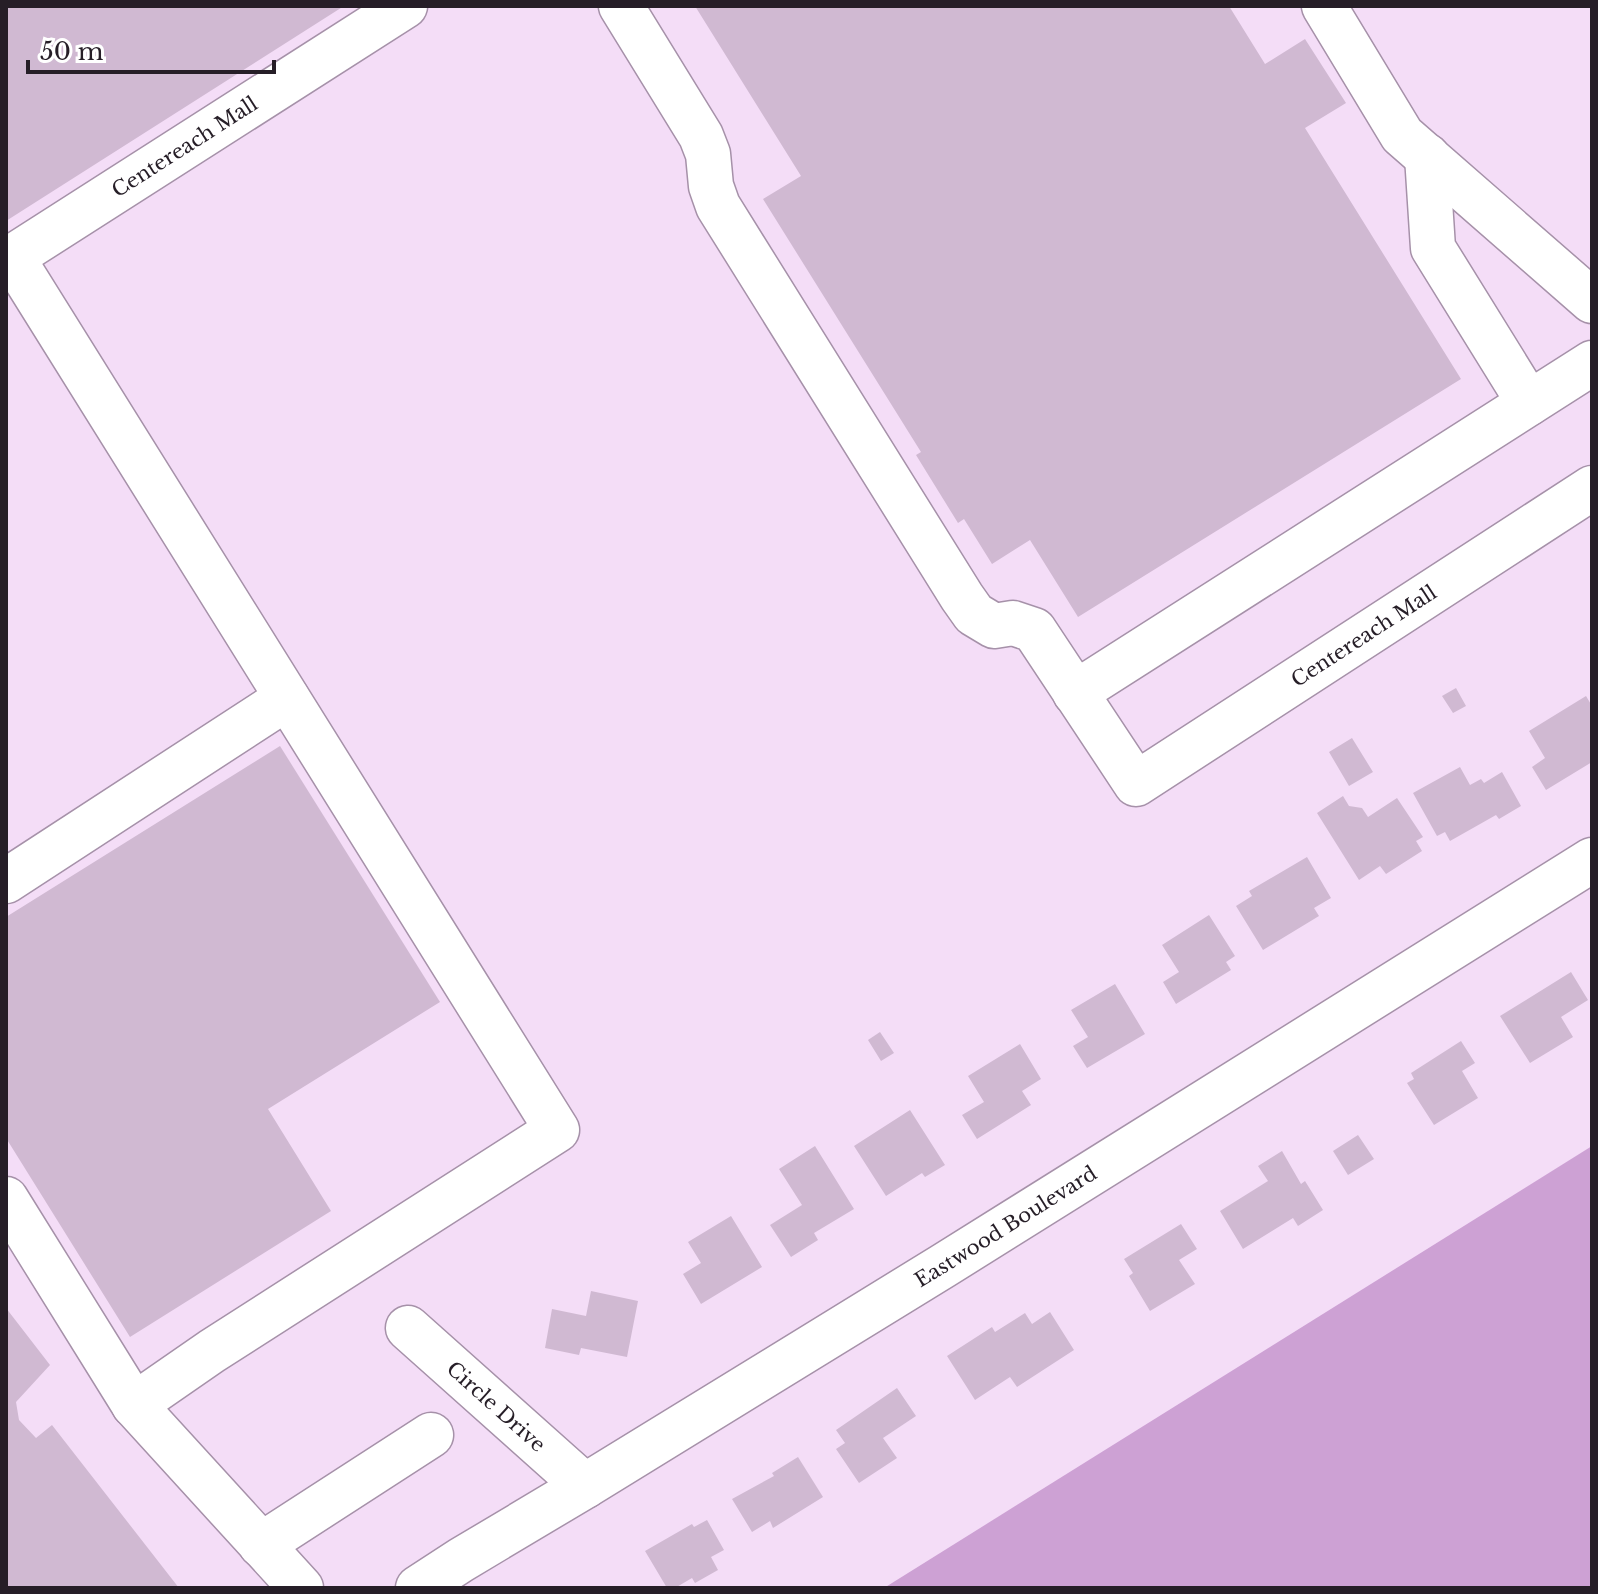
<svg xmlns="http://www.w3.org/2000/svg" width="1598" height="1594" font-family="'Libre Baskerville',serif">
  <rect width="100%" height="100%" fill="#f4ddf7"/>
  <path fill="#cda1d4" d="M1592,1146V1588H884Z"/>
  <path fill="#d0b9d2" d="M6,6H344L6,221Z
    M695,6H1229L1265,64L1305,39L1346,103L1305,128L1461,379L1078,617L1030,540L992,564L964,519L958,523L916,455L921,452L763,199L801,176Z
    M1456,688L1466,706L1453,713L1442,696Z
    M1586,696L1592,706V762L1546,790L1532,767L1545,758L1529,731Z
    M1352,738L1373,772L1349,786L1329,752Z
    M280,746L440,1002L268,1109L331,1211L130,1337L6,1138V917Z
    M1460,767L1470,785L1481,779L1484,783L1502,772L1521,806L1499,819L1496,815L1450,841L1445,832L1437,836L1413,793Z
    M1343,796L1349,806L1362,808L1368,817L1397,798L1423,837L1416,841L1422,851L1386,874L1380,866L1359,880L1317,813Z
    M1307,857L1331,898L1314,908L1319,916L1263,950L1236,906L1252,896L1249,891Z
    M1209,915L1235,956L1226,962L1231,970L1176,1004L1163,982L1179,972L1162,945Z
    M1571,972L1588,1000L1561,1017L1573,1037L1530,1063L1500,1016Z
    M1115,984L1145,1034L1087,1068L1073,1046L1088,1037L1071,1010Z
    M880,1032L894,1053L881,1061L868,1040Z
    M1461,1041L1475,1063L1462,1071L1478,1098L1434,1125L1407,1083L1414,1079L1411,1073Z
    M1020,1044L1041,1079L1022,1091L1031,1105L977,1139L962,1115L984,1102L968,1076Z
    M910,1110L945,1165L925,1177L922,1173L886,1196L854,1146Z
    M1358,1135L1374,1159L1348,1175L1333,1151Z
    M815,1146L854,1209L814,1233L818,1240L791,1257L770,1225L802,1205L779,1169Z
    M1282,1151L1301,1184L1305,1181L1323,1210L1298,1226L1293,1218L1243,1249L1220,1211L1268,1181L1258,1166Z
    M731,1216L762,1267L701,1304L683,1274L701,1263L688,1242Z
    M1181,1224L1197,1249L1179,1260L1195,1284L1150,1311L1129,1276L1133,1273L1124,1259Z
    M591,1291L638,1301L627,1357L581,1348L579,1355L545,1348L552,1309L586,1316Z
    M6,1308L50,1365L16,1402L19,1420L36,1438L52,1425L179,1588H6Z
    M1050,1312L1074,1350L1017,1387L1010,1377L975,1400L947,1356L992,1327L995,1332L1025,1313L1032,1324Z
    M897,1388L916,1416L883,1438L897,1458L859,1483L836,1449L845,1443L836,1430Z
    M798,1457L823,1497L773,1528L770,1521L752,1532L732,1499L774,1476L772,1473Z
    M707,1520L724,1550L711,1557L718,1570L695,1583L692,1578L675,1588H667L645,1551L692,1524L694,1527Z"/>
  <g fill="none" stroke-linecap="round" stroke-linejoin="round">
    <defs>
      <g id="minor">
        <path id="s1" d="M621,6L701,136L708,154L711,186L718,206L962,597L974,614L994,626L1013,623L1034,630L1136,784L1592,488"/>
        <path d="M1324,6L1402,135L1592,301"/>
        <path d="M1427,156L1433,248L1529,403"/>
        <path d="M12,257L557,1130L212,1351L134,1405"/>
        <path id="s2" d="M6,261L405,6"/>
        <path d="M1075,693L1592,363"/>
        <path d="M6,881L287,698"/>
        <path d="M6,1199L134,1405L301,1588"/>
        <path id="s3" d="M408,1328L585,1486"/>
        <path d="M261,1545L431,1435"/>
        <path id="s4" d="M418,1588L461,1560L585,1486L943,1266L1592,860"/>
      </g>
    </defs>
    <use href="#minor" stroke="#a691a9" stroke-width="47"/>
    <use href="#minor" stroke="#fff" stroke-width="44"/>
  </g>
  <g text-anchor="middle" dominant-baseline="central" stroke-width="7" stroke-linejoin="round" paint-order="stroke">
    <g font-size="20" fill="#261e27" stroke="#fff">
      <text stroke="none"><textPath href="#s2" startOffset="212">Centereach Mall</textPath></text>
      <text stroke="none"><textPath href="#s1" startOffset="1228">Centereach Mall</textPath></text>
      <text stroke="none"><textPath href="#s4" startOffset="690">Eastwood Boulevard</textPath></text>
      <text stroke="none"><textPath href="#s3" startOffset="118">Circle Drive</textPath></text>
    </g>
  </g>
  <rect width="1598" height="1594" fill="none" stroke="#261e27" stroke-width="16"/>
  <path d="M28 60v12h246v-12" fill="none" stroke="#261e27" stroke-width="4"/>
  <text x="40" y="60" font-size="24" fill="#261e27" stroke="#ffffff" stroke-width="6" paint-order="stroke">50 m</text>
</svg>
